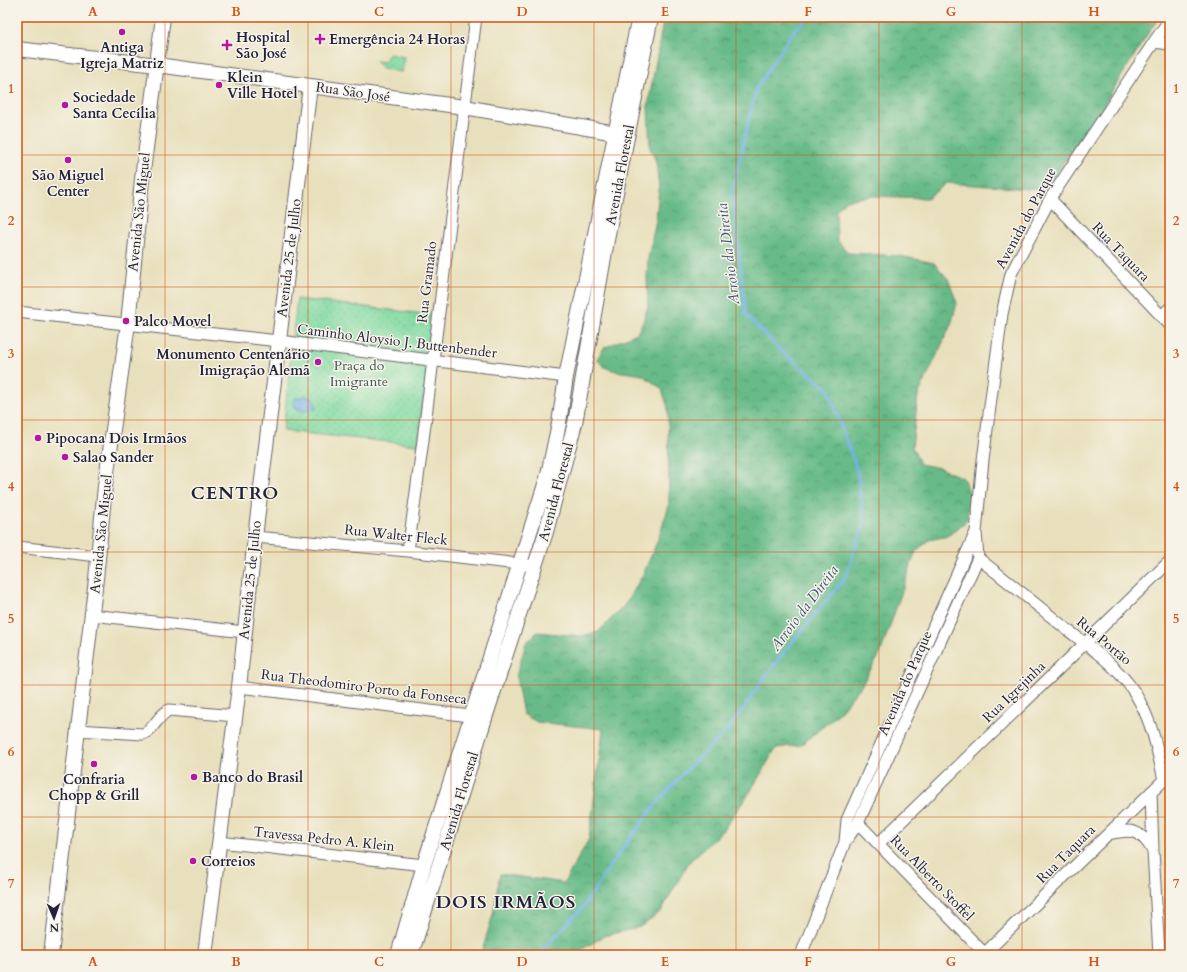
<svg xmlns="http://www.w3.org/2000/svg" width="1187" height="972" font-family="Cardo,serif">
  <defs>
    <pattern id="grass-tufts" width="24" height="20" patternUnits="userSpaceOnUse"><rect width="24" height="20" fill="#81dba2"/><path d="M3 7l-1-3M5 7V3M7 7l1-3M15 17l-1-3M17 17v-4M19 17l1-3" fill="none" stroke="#6fbc8c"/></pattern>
    <pattern id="forest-crowns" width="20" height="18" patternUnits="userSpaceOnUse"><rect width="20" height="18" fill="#68bb88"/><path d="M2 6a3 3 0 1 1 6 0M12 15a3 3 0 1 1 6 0" fill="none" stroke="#559870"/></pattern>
    <pattern id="park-dots" width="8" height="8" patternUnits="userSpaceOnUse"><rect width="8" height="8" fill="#81dba2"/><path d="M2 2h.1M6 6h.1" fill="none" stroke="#6fbc8c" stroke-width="1.8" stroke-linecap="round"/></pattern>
  </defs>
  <rect width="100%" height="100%" fill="#f7f3e8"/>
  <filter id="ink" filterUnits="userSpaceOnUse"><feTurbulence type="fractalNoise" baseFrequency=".025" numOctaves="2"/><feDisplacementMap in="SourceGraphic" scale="8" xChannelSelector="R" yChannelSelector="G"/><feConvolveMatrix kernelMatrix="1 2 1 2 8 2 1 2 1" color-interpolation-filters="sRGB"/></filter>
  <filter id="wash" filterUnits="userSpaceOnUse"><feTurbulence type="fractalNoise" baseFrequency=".012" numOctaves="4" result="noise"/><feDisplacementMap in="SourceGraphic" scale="16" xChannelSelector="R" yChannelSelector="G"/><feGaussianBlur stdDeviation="0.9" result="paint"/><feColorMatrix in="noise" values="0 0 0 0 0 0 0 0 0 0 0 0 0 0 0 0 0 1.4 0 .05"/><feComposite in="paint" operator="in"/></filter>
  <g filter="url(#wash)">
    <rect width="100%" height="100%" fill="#e8e0bc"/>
    <path fill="url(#grass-tufts)" stroke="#527e6e" d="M389,54L404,57L401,72L381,68L376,61L384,62Z"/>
    <path fill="url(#forest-crowns)" stroke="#456e62" d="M664,17H1160L1150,30L1101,109L1049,184L1043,190L947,183L927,198L872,196L846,200L836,211L837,240L848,253L900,256L934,263L948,279L957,303L951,325L918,395L912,447L920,464L940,468L963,478L971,497L966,521L948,536L929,540L916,551L880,654L861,686L837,715L801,745L776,748L750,792L723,830L689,862L661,911L640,927L604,936L573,955H481L493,914L500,874L564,883L589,839L603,729L537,722L523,714L516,677L526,643L537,632L581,636L598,632L624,606L643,575L657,542L669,506L668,408L662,389L643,375L616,371L604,367L597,359L604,348L637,333L643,322L648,306L647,279L648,259L656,220L659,188L656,161L650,148L648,106Z"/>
    <path fill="url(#park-dots)" stroke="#527e6e" d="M297,299L433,315L418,445L283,431Z"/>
    <path fill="#74b2e7" stroke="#4b6a91" d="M305,396L314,398L316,409L303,411L295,407L293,404L294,399Z"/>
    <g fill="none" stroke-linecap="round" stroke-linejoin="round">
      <path stroke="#74b2e7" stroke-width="3" d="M538,955L584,906L615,859L652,809L688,768L728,730L773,666L845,578L864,523L857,470L828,389L779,349L746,315L732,192L756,89L794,30L810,17"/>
    </g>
  </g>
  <g filter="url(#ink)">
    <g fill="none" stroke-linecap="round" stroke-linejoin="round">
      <defs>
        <path id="minor" d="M1154,42L1170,44
          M1050,199L1170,325
          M17,312L279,341L566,377
          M1161,316L1170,308
          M255,537L408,551L535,566
          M17,547L98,556
          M408,551L422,448L476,17
          M978,558C1007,581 1036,604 1065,628C1092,649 1124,670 1140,702C1153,726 1158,753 1164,780
          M91,615L245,632
          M239,687L478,717
          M77,730L143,734C154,730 157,716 169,710L235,716
          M1151,792L1153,851L1159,955
          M858,823L984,953
          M1108,834C1131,829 1140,828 1153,851
          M219,842L424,865
          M845,842L847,820L975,534
          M878,844L1170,561
          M801,955L845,842L858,823L978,558L976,532L983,460L1002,314L1011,274L1050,199L1154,42L1170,19
          M983,955L1168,776"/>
        <path id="major" d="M17,49L157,65L464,107L616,133
          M51,955L96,579L105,486L128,324L142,179L163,17
          M205,955L239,687L255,537L310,86
          M398,955L424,865L548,475L559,423L566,377L639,17
          M411,955L485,718L546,532L575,423L610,223L651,17"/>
      </defs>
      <use href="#minor" stroke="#676468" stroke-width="13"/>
      <use href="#major" stroke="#676468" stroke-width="16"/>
      <use href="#minor" stroke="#fff" stroke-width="11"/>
      <use href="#major" stroke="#fff" stroke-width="14"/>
    </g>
  </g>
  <path fill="none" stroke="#d45411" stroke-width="1" stroke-opacity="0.55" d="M165,17V955M308,17V955M451,17V955M594,17V955M736,17V955M879,17V955M1022,17V955M17,155H1170M17,287H1170M17,420H1170M17,552H1170M17,685H1170M17,817H1170"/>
  <g fill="#b5179e" stroke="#f7f3e8" stroke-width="1.5">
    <circle cx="122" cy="32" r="4"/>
    <path d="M318 33h4v4h4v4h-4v4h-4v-4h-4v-4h4z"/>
    <path d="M225 39h4v4h4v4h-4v4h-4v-4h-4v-4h4z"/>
    <circle cx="219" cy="85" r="4"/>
    <circle cx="65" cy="105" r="4"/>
    <circle cx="68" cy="160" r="4"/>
    <circle cx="126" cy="321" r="4"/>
    <circle cx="318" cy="362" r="4"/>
    <circle cx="38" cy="438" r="4"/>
    <circle cx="65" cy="457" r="4"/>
    <circle cx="94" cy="764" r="4"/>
    <circle cx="194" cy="777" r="4"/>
    <circle cx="193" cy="861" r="4"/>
  </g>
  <g text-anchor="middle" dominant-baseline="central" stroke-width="3" stroke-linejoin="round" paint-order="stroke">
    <g font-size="14" font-weight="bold" fill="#22223b" stroke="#f7f3e8" text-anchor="start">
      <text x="236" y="37">Hospital<tspan x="236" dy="16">São José</tspan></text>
      <text x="329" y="39">Emergência 24 Horas</text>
      <text x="122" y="47" text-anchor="middle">Antiga<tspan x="122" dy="16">Igreja Matriz</tspan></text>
      <text x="227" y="77">Klein<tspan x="227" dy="16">Ville Hotel</tspan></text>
      <text x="73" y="97">Sociedade<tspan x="73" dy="16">Santa Cecília</tspan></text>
      <text x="68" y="175" text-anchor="middle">São Miguel<tspan x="68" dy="16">Center</tspan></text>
      <text x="134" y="321">Palco Movel</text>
      <text x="310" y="354" text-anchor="end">Monumento Centenário<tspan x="310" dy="16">Imigração Alemã</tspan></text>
      <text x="46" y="438">Pipocana Dois Irmãos</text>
      <text x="73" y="457">Salao Sander</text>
      <text x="202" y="777">Banco do Brasil</text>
      <text x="94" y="779" text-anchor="middle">Confraria<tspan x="94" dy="16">Chopp &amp; Grill</tspan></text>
      <text x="201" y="861">Correios</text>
    </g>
    <g font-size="14" fill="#22223b" stroke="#f7f3e8">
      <text transform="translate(353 92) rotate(8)">Rua São José</text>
      <text transform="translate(620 175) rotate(-79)">Avenida Florestal</text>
      <text transform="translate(139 212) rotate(-84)">Avenida São Miguel</text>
      <text transform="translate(1026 218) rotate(-62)">Avenida do Parque</text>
      <text transform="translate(1121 252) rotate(46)">Rua Taquara</text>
      <text transform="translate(289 258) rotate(-83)">Avenida 25 de Julho</text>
      <text transform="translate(427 282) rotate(-83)">Rua Gramado</text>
      <text transform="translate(397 341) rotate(7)">Caminho Aloysio J. Buttenbender</text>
      <text transform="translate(556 492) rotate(-75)">Avenida Florestal</text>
      <text transform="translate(101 534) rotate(-84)">Avenida São Miguel</text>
      <text transform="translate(396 535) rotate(6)">Rua Walter Fleck</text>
      <text transform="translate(250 580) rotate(-84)">Avenida 25 de Julho</text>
      <text transform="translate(1104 641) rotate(40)">Rua Portão</text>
      <text transform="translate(905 683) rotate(-66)">Avenida do Parque</text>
      <text transform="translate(364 687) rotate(7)">Rua Theodomiro Porto da Fonseca</text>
      <text transform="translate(1014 692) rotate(-44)">Rua Igrejinha</text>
      <text transform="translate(459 801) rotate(-73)">Avenida Florestal</text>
      <text transform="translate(324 839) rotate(6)">Travessa Pedro A. Klein</text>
      <text transform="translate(1066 854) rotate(-45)">Rua Taquara</text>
      <text transform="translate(932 878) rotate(46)">Rua Alberto Stoffel</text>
    </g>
    <g font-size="14" fill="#3e5a5a" stroke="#f7f3e8">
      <text x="359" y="365">Praça do<tspan x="359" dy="16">Imigrante</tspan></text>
    </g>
    <g font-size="15" font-style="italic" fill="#3f5477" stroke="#f7f3e8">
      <text transform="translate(728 254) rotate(-97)">Arroio da Direita</text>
      <text transform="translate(804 608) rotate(-53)">Arroio da Direita</text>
    </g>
    <g font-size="18" font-weight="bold" letter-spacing="1" fill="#22223b" stroke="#f7f3e8">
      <text x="235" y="493">CENTRO</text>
      <text x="506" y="902">DOIS IRMÃOS</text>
    </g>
  </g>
  <rect width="1187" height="972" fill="none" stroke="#f7f3e8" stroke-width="44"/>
  <g transform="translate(54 918) rotate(178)" stroke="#f7f3e8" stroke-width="3" paint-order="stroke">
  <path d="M0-3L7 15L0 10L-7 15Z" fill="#22223b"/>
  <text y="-6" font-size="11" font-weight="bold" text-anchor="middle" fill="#22223b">N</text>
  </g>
  <rect x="22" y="22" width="1143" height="928" fill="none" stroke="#d45411" stroke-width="1.5"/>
  <g font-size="13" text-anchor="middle" font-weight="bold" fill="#d45411">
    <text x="93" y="16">A</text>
    <text x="236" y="16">B</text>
    <text x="379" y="16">C</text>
    <text x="522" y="16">D</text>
    <text x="665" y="16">E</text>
    <text x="808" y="16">F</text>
    <text x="951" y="16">G</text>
    <text x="1094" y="16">H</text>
    <text x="11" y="93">1</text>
    <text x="1176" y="93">1</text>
    <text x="11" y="225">2</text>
    <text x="1176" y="225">2</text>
    <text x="11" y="358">3</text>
    <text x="1176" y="358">3</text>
    <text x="11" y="491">4</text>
    <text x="1176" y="491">4</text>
    <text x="11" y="623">5</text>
    <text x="1176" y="623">5</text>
    <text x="11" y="756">6</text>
    <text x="1176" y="756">6</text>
    <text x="11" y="888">7</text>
    <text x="1176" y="888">7</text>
    <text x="93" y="966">A</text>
    <text x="236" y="966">B</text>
    <text x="379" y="966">C</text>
    <text x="522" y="966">D</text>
    <text x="665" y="966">E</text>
    <text x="808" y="966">F</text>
    <text x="951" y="966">G</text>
    <text x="1094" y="966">H</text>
  </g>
</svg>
